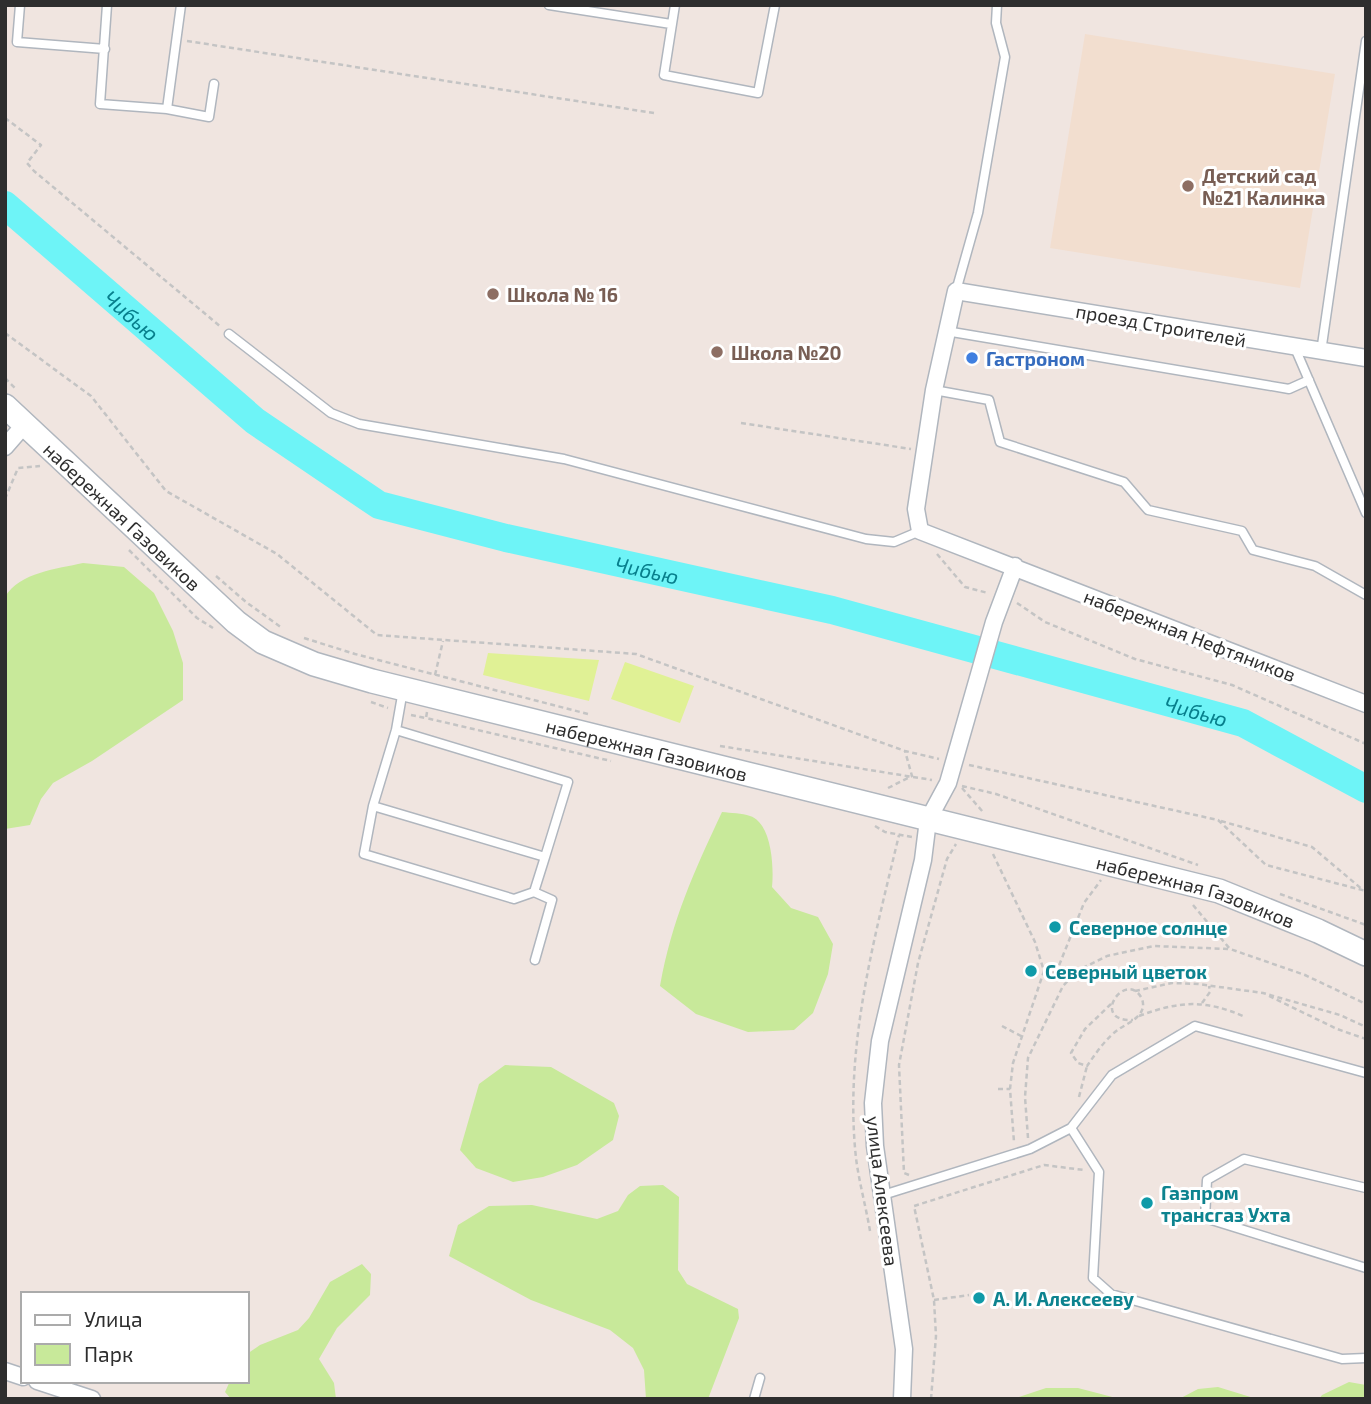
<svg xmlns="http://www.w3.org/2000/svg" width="1371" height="1404" font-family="'Exo 2',sans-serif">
  <rect width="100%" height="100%" fill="#f0e5e0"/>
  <path fill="#f2decf" d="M1085,34L1335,74L1300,288L1050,248Z"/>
  <path fill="#c8e99a" d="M83,563L124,567L154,593L173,631L183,663V700L92,761L53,783L41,799L30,825L5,829V597C20,572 57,569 83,563Z
    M722,812C731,813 742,813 750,816C772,823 774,868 772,887L791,908L818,917L833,944L828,974L813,1013L794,1030L748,1032L696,1014L660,986C672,919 694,872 722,812Z
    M505,1065L551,1067L614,1103L619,1116L613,1140L577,1165L543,1177L513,1182L476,1168L460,1150L479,1084Z
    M663,1185L679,1197L678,1270L687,1284L738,1309L739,1318L708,1399H646L644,1370L633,1348L610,1330L531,1300L449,1256L458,1225L489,1206L532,1205L597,1219L618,1211L628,1195L640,1186Z
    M362,1264L371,1274L370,1295L337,1328L319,1359L334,1383L336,1399H231L225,1392L230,1381H247V1354L260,1345L298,1330L309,1318L330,1282Z
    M1349,1382L1366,1385V1399H1319L1322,1395Z
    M1218,1387L1257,1399H1179L1198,1389Z
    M1046,1388H1078L1120,1399H1013Z"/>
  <path fill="#e0f195" d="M488,653L599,660L589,701L483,675Z
    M625,662L694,686L680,723L611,699Z"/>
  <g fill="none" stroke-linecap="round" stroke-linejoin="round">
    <path stroke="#6ef4f7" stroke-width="28" id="s1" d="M5,205L255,421L379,505L506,538L832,610L1243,723L1366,789"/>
    <defs>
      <path id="lane" d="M20,5L17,42L105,49
        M107,5L100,104L167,109L181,5
        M549,5L671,24
        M675,5L664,75L758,93L775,5
        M167,109L209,117L214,84
        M956,291L978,213L1005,57L996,23L997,5
        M946,331L1289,389L1309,380
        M229,334L331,413L359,424L564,459L866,539L894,542L920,531
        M1295,348L1366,513
        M1321,352L1366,41
        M934,390L989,400L1000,442L1124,482L1148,510L1242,531L1253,550L1315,566L1366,595
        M396,730L568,782L545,857L373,806L396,730L403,690
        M373,806L364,854L514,899L534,892
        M535,960L552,900L534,892L545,857
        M1071,1128L1099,1172L1093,1278L1111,1294L1342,1359L1366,1358
        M1366,1188L1244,1159L1207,1180L1205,1218L1366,1268
        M883,1195L1030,1149L1071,1128L1112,1075L1195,1026L1366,1073
        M754,1399L760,1378"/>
      <path id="street" d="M1366,358L956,291L934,390L916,509L920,531L1366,704
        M5,447L25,424
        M5,1371L23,1377
        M37,1381L92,1399
        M902,1399L904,1349L875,1146L873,1103L880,1041L923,860L928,820L948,783L994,622L1015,566"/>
      <g id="secondary">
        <path id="s2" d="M5,406L236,622L263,642L314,664L372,681L1219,891L1318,931L1366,954"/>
      </g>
    </defs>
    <use href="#lane" stroke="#b0b6be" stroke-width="11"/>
    <use href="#street" stroke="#b0b6be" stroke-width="19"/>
    <use href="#secondary" stroke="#b0b6be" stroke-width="26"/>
    <path stroke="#c4c4c4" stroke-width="2.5" stroke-dasharray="5 3.5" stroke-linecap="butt" d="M187,41L654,113
      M5,118L41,145L27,163L34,171L221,327
      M5,333L91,396L166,491L277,554L377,635L636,654L905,751L939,759
      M5,378L17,390
      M741,423L911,449
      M5,499L18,468L40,466
      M129,550L197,618L213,628
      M937,554L965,587L988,593
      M216,576L246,602L282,628
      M1017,603L1045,622L1135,659L1232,685L1366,744
      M304,638L355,654L588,714
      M435,675L443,641
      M371,702L388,708
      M427,712L426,718L611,761
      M411,715L425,718
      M720,746L932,780
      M969,765L1218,820L1266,865L1366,891
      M962,786L996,794L1198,865
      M888,788L912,776L905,751
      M962,788L983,812
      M1221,821L1312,847L1363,890
      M875,826L885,832L912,837
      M993,854L1035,942L1044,971L1013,1063L1010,1089L1014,1142
      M1280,894L1366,925
      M1193,905L1230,949L1305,975L1366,1004
      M1044,971L1056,973L1066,980
      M1056,973L1084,903L1101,880
      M1135,991L1172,983L1198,984L1263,993L1340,1015L1366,1027
      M1269,996L1337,1029L1366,1039
      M1202,1003L1210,992L1209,986
      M1111,1004L1085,1029L1071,1053L1078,1063L1087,1066C1096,1053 1106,1038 1119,1029C1125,1025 1132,1022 1137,1017C1143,1012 1145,1004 1141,997C1125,970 1089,1022 1133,1020
      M1139,1016C1179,1001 1205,999 1245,1017
      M1002,1026L1021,1036
      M998,1089H1010
      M1079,1097L1087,1066
      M1028,1138L1025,1097L1028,1058L1063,986L1077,971L1107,956L1154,946L1228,949
      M909,1175L904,1173L899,1065L918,963L947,859L956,844
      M870,1231C866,1207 859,1182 856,1158C844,1048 874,940 899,835
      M934,1300L969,1295
      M931,1399L936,1336L934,1300L914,1206L1044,1165L1084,1170"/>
    <use href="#lane" stroke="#fff" stroke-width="8"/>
    <use href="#street" stroke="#fff" stroke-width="16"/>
    <use href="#secondary" stroke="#fff" stroke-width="23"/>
  </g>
  <g fill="#8d6e63" stroke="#fff" stroke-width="2.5">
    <circle cx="1188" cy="186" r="7"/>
    <circle cx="493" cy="294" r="7"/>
    <circle cx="717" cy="352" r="7"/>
  </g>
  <circle fill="#3f7fe0" stroke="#fff" stroke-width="2.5" cx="972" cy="358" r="7"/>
  <g fill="#0f9aa8" stroke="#fff" stroke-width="2.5">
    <circle cx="1055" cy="927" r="7"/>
    <circle cx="1031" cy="971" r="7"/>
    <circle cx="1147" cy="1203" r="7"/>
    <circle cx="979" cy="1298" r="7"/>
  </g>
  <g text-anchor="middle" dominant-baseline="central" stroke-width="6" stroke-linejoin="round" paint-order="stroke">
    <g font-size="19" font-weight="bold" fill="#785e54" stroke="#fff" text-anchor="start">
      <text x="1202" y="175">Детский сад<tspan x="1202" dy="22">№21 Калинка</tspan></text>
      <text x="507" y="294">Школа № 16</text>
      <text x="731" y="352">Школа №20</text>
    </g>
    <g font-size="19" fill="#2e2e2e" stroke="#fff">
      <text transform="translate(1161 325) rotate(10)">проезд Строителей</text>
      <text stroke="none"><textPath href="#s2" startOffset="161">набережная Газовиков</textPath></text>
      <text transform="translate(1190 635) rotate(21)">набережная Нефтяников</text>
      <text stroke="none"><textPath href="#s2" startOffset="749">набережная Газовиков</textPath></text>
      <text stroke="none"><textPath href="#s2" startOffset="1316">набережная Газовиков</textPath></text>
      <text transform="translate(883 1191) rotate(83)">улица Алексеева</text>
    </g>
    <g font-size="19" font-weight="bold" fill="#366cbe" stroke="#fff" text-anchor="start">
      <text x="986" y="358">Гастроном</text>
    </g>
    <g font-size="19" font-weight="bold" fill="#0d838f" stroke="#fff" text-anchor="start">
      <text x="1069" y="927">Северное солнце</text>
      <text x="1045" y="971">Северный цветок</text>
      <text x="1161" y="1192">Газпром<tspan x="1161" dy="22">трансгаз Ухта</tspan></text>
      <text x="993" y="1298">А. И. Алексееву</text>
    </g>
    <g font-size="21" font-style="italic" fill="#077f8c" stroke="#fff">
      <text stroke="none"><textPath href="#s1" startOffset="168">Чибью</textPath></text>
      <text stroke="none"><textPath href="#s1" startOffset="756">Чибью</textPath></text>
      <text stroke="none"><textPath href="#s1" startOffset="1323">Чибью</textPath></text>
    </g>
  </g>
  <rect width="1371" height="1404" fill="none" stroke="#2e2e2e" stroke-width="14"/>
  <rect x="21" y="1292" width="228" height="91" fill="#ffffff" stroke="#ababab" stroke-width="2"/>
  <rect x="35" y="1315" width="35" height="10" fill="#ffffff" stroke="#ababab" stroke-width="2"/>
  <text x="84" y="1327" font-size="21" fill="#2e2e2e">Улица</text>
  <rect x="35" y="1344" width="35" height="21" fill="#c8e99a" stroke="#ababab" stroke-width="2"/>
  <text x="84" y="1362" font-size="21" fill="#2e2e2e">Парк</text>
</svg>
